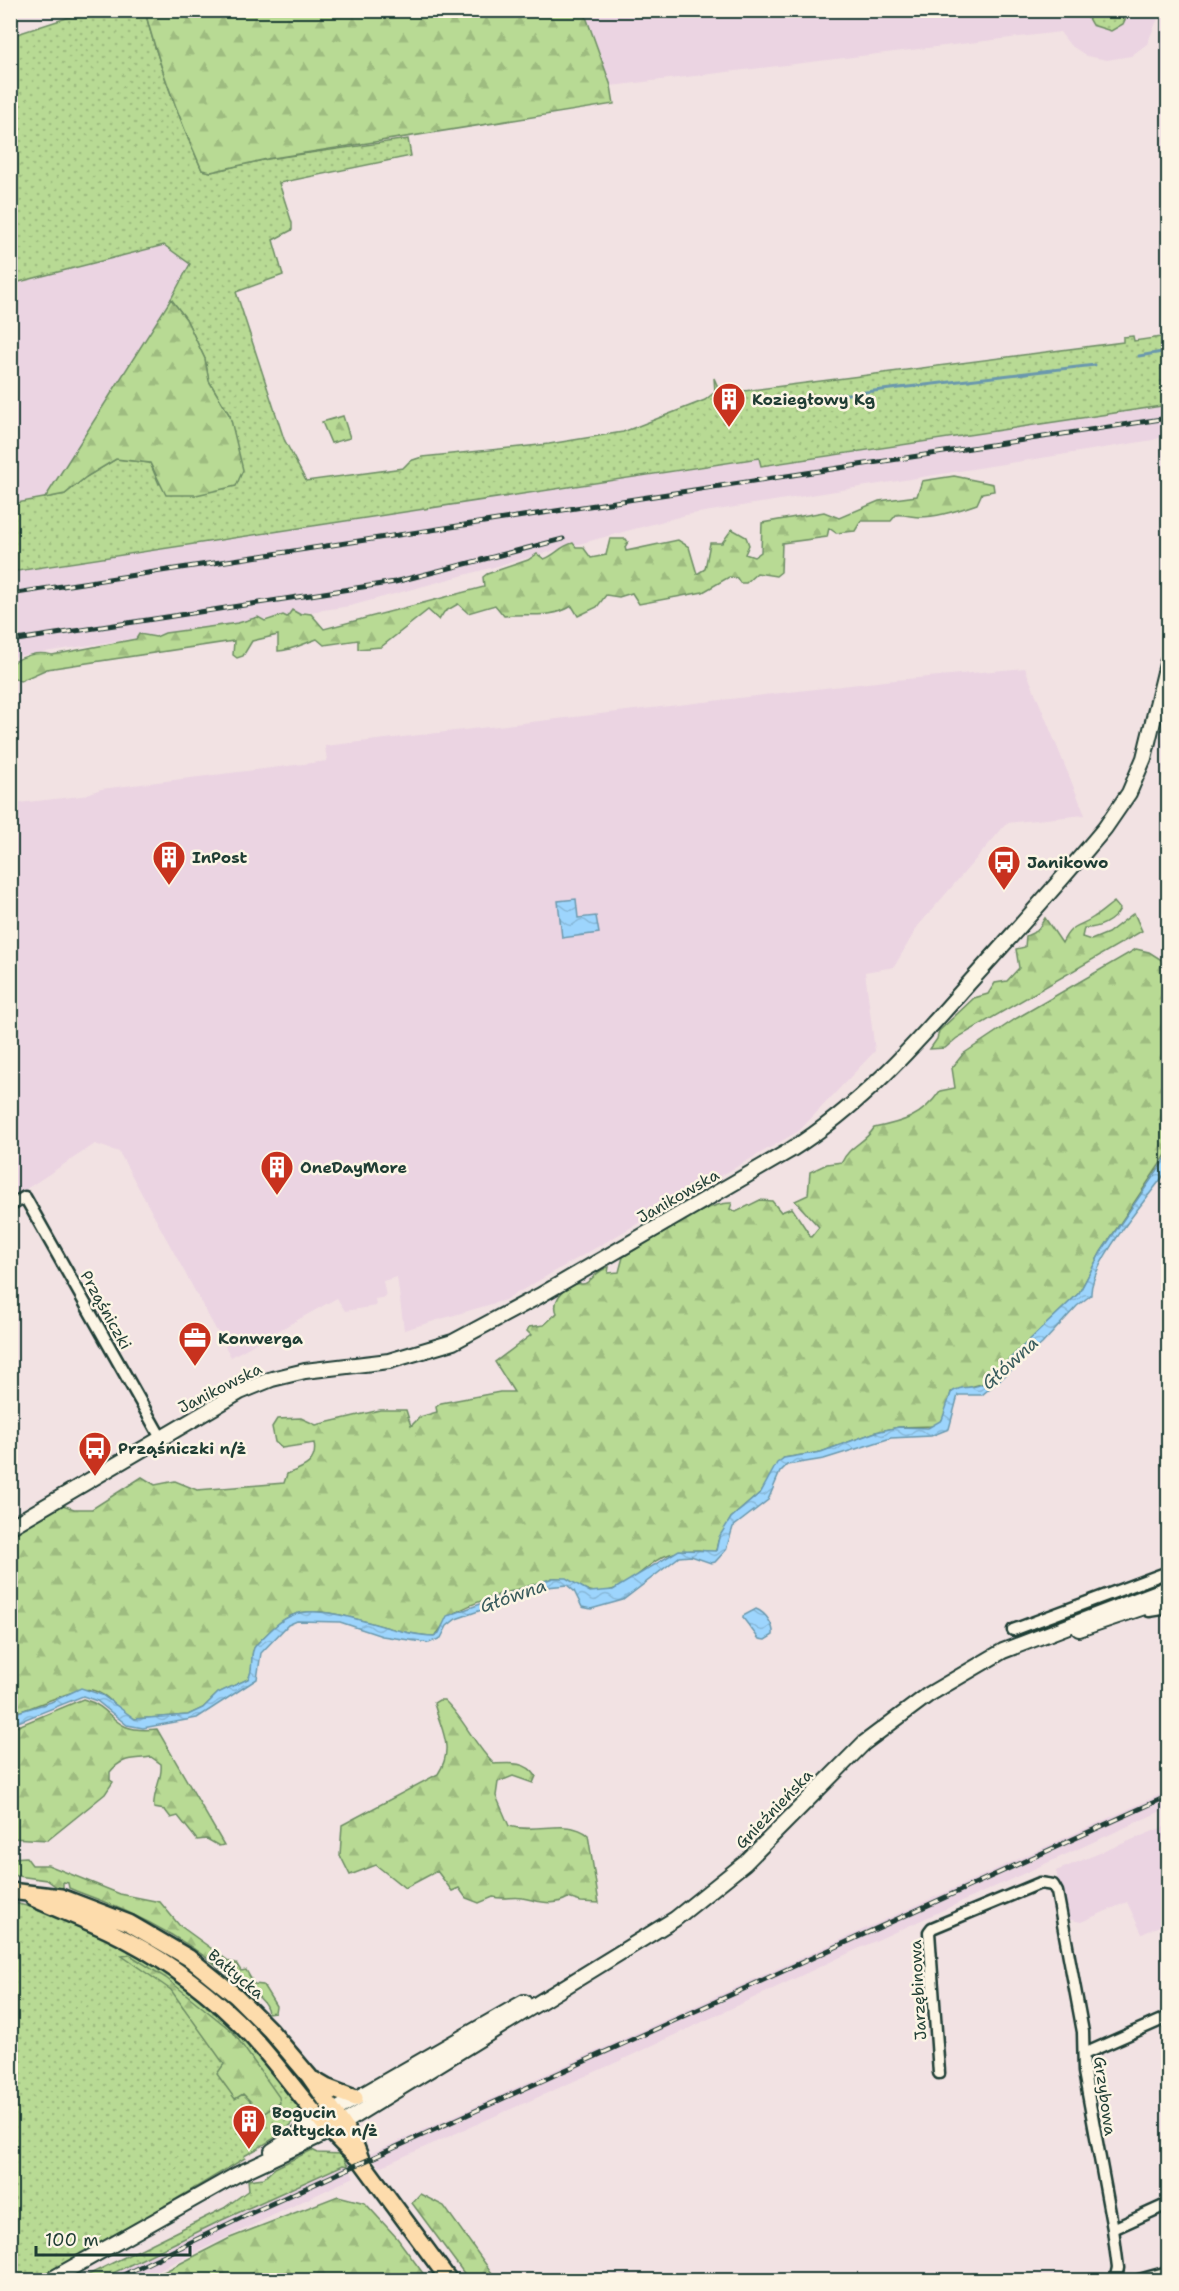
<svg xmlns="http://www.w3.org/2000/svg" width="1179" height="2291" font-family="'Shantell Sans',sans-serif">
  <defs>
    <pattern id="grass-dots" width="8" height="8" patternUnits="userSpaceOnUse" patternTransform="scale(1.5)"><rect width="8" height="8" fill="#b8da94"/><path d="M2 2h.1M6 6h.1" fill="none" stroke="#9ebc80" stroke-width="1.8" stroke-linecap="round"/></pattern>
    <pattern id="forest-firs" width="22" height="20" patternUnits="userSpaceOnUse" patternTransform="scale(1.5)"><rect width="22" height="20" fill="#b8da94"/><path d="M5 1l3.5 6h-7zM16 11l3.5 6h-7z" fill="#9ebc80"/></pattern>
    <pattern id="water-waves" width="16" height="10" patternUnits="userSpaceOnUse" patternTransform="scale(1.5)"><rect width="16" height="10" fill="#9dd5fd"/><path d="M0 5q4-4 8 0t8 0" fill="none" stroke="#87b8d9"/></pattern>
  </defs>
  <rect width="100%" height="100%" fill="#f2e2e3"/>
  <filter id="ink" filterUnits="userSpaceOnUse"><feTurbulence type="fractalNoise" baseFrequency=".0167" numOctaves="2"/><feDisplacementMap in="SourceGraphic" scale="12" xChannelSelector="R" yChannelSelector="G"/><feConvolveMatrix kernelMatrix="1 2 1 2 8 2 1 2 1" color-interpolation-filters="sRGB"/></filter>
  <g filter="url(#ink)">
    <path fill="#ebd4e2" d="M585,11L592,10L1161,11L1147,44L1131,56L1107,60L1087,56L1070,45L1060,32L611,86Z
      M164,245L191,264L149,338L45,498L11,504V284Z
      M1164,405L1167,423L1162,437L1153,440L686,515L350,606L11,657L10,572L760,458L761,466Z
      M1025,668L1085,815L1007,823L918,926L894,967L865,972L875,1051L799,1131L505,1300L404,1330L397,1277L383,1281L386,1297L375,1299L376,1306L345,1311L337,1298L231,1357L119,1152L95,1144L14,1197H11L10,804L82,796L101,789L327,761L325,746L885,681Z
      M1168,1791V1808L862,1947L615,2063L380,2167L370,2154Z
      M1168,1825V1922L1142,1934L1127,1902L1081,1922L1067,1919L1056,1871Z
      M344,2165L348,2166L354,2177L137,2280H102L196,2233Z"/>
    <path fill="url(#grass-dots)" stroke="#6c8c64" stroke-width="1.5" d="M88,11H145C159,67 179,118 202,170L211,172L267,159L408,139L411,156L279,183L292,223V230L273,240L283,275L236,292L284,439L306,481L403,468L410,461L422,457L549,444L623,432L705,400L715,392L714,378L721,394L1123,342V337L1133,336L1134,341L1168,336V405L761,466L759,458L11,572V504L65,494L86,477L116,459L150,463L159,484L230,416L209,381L205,359L186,319L171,299L190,264L164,245L11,284V36Z
      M1084,11H1099L1106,17L1112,16L1116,11H1129L1123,24L1111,31L1092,25Z
      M11,1902C96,1922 177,1970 240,2031C260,2051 277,2076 295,2098C298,2104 302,2111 298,2116C290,2130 259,2148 244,2156L245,2158L41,2280H11Z
      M312,2150L318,2153L341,2154L348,2166L343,2165L222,2220L99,2280H78L224,2208L249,2190L248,2180L264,2178L275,2168Z"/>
    <path fill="url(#forest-firs)" stroke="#6c8c64" stroke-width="1.5" d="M145,11H584L611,86L614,104L267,159L211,172L202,170C179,118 159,67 145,11Z
      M171,299L186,319L205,359L209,381L230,416L243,470L236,486L196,495H166L150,463L116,459L86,477L65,494L45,498Z
      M343,416L350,438L331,443L322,422Z
      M954,476L993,484L994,491L982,493L977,504C960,510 939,517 920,517C912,517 905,514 896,515L891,521H861L855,531L836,533L829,528L827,537L782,543L781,572L776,576L757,573L746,583H740L737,578L729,577L703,592L639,604L632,593L619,597L606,595L597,607L578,616L572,606C548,620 530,612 504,616L495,605L468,613L458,604L444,612L439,620L428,610L381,647L358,649V640L324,645L317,639C305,643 290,651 278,651V635L252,641L243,656L237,658L233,655L234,641L47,669L20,681L11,676V663C25,656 35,651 52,655L136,639L139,634L156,637L165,633L238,623L258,617L265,621L283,615L287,617L292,610L301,615L304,613L311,614L324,629L484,587L483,577L487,574L528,560L537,554L544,559C556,555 560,546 573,543L576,547H583L591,558L606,555L610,539H626L628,542L625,547L626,551L678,540L689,547L697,574L705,569L710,543H722L732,529L746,537L749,545L745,554L754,557L761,552L762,523L824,512L839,518L879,501L917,496L922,481Z
      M1114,902L1120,909C1114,921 1098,929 1084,928L1082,937L1091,940L1108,933L1134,913L1142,931L957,1038L945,1048L930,1049L937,1039L939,1031L974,998L988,994L995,983L1007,981L1019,968L1016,949L1025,947L1026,936L1037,931L1045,918L1062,943C1072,923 1078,928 1094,917C1101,913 1107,907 1114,902Z
      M1136,949L1149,952L1168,964V1152L1101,1252L1079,1293L985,1383L951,1392L945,1417L935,1426L899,1427L876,1432L821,1452L784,1458L761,1492L731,1518L718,1541L716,1551C709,1554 705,1550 698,1550C690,1550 678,1552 670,1554C646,1561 633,1589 601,1592C582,1594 572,1576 553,1578C523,1589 482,1597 455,1613C443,1620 442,1631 434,1636C392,1636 329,1601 293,1615C280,1620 267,1634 257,1644C248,1652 256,1669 248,1679L218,1693L203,1708L188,1715L135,1719C118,1713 110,1694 92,1690C77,1686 30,1710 11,1714L10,1533L60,1504L74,1509H92L142,1477L155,1485L175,1481L197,1490L284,1483L287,1474C303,1468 318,1463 314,1443L282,1448L275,1442L272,1427L277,1419L301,1418L316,1425L380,1410H406L411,1426L420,1417L437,1412L436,1407L441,1403L500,1392H514L495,1362L531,1335L527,1331L529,1327L544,1325L557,1313C552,1302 562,1288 575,1284C579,1283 583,1285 586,1283C593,1279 599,1269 609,1267L608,1273L619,1272L623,1257C648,1243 705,1201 732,1203L730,1209L736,1212L760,1200L772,1201L781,1212L792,1208L811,1237L819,1227L795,1201L808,1195L810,1172L827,1164L842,1162C849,1146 865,1143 874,1128C903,1122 922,1117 940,1091L955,1088L952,1068L963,1054L1017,1018Z
      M83,1699C119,1709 107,1734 157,1729L224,1845L219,1846L207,1839L197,1840L178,1816L171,1818L165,1810L154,1808C152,1792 163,1780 161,1764L151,1757C133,1760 123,1756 110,1772V1780L113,1782L105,1794L48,1840L11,1838V1729Z
      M439,1700H444C464,1718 474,1745 494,1764C510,1763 526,1761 536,1776L533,1783L513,1776L498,1782L496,1796L509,1826C536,1834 568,1818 588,1835L599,1903L581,1902L568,1898C552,1907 539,1901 522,1898C512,1896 504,1900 493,1897L479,1903L466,1898L459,1888L452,1891L437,1871L405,1888L376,1865L350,1875L340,1855L342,1825L438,1774C455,1747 441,1731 434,1703Z
      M26,1857L32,1865H48L120,1894L160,1902L179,1925L230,1962L236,1963L241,1971L246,1970L254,1984L263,1985L276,2006L275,2012L268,2013C267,2002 254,1991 243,1988C196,1943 137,1913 76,1891L69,1888L68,1883L63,1882V1888H58L47,1880L11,1875V1858Z
      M130,1955L166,1978L233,2032L279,2097L280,2103L263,2114L243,2094L235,2099L217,2074L224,2064L171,1990L122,1956Z
      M420,2194L444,2206L497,2280H469L412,2203Z
      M338,2196L365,2203L397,2238L428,2280H148L230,2238Z"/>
    <path fill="url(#water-waves)" stroke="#6b98ad" stroke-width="1.5" d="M576,899L578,918L596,916L599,933L562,938L558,901Z
      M1168,1155V1170C1149,1196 1089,1264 1091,1295L1077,1306L1042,1344L982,1395H958L949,1429L931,1436L891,1438L824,1459L787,1465L780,1472L768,1500L733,1527L726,1550L715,1562L711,1563L691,1556L679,1557L623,1600L591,1609L582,1607L574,1591L567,1585L547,1587L456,1619L447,1626L441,1638L429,1643L382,1636L340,1622L297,1621L288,1625L261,1653L257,1679L197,1718L143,1728L127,1725L97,1701L83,1696L11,1725V1714L51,1702L81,1688L102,1695L135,1719L188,1715L203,1708L218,1693L248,1679C255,1669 248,1652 257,1644C267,1634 279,1620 293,1615C328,1601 393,1636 434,1636L439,1633L447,1616L553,1578H566L590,1592L613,1590L679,1550L716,1551L719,1537L731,1518L761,1492L777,1463L784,1458L821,1452L876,1432L899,1427L928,1428L942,1420L951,1393C961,1384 974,1390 984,1383L1079,1293L1101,1252Z
      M756,1609C766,1613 774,1625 773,1635L765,1640L759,1639L743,1618V1616Z"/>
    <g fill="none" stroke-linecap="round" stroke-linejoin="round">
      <path stroke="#6b98ad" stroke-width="3" d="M1139,356L1168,351
        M797,400L1095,365"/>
      <defs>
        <path id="street" d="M10,1206L25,1197L161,1438
          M1149,1611L1168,1608
          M1013,1630L1168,1572
          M1084,2054L1168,2017
          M939,2073L929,1932L932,1928L1040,1883L1053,1885L1057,1892L1083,2032L1084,2072L1113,2229L1118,2268L1115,2280
          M1113,2229L1168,2204
          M1139,2280L1168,2272"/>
        <path id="secondary" d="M10,1527L240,1392L272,1379L305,1371L389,1361L453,1342L539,1296L789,1151C861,1106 914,1046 969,983C1015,932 1061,881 1105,828L1129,793L1144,758L1168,660
          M1079,1629L1168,1599
          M272,2151L334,2111L524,2002
          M50,2280L236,2175L330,2131L675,1919L745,1863L864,1743L928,1695L1003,1651L1168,1588"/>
        <path id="primary" d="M10,1891L61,1897L129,1923L189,1958L236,1996L270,2030L309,2076L353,2139L362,2162L449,2280
          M33,1898C58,1910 84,1919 109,1931C155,1953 199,1984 236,2020C281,2063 312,2120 360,2160
          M314,2080L326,2087L355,2098"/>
      </defs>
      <use href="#street" stroke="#1f3d34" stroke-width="15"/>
      <use href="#secondary" stroke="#1f3d34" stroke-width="18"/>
      <use href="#primary" stroke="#1f3d34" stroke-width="20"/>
      <use href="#street" stroke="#fcf5e5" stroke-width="10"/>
      <use href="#secondary" stroke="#fcf5e5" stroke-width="14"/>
      <use href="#primary" stroke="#fddcac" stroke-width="15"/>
      <defs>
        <path id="rail" d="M10,594L1168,418
          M10,641L395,582L563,539
          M113,2280L251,2213L1168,1796"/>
      </defs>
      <use href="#rail" stroke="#1f3d34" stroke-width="5"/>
      <use href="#rail" stroke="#fcf5e5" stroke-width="3" stroke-dasharray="9" stroke-linecap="butt"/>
    </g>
  </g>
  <defs>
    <symbol id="building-pin" viewBox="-11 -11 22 30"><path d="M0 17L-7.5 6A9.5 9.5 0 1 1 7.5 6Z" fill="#c8321e" stroke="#fcf5e5"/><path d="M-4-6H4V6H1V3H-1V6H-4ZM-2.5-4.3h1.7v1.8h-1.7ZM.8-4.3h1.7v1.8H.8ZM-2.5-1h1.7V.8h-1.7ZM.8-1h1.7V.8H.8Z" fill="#fff"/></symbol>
    <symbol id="bus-pin" viewBox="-11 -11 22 30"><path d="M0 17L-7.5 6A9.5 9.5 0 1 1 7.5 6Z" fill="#c8321e" stroke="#fcf5e5"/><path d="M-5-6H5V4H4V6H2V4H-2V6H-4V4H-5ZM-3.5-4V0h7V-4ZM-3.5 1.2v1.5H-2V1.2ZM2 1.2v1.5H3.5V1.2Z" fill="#fff"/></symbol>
    <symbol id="office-pin" viewBox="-11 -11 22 30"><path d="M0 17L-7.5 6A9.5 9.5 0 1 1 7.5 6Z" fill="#c8321e" stroke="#fcf5e5"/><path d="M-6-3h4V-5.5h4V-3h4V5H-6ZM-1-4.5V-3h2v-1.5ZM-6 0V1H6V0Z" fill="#fff"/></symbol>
  </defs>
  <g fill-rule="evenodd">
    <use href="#building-pin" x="710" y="380" width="38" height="52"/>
    <use href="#building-pin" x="150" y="838" width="38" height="52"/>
    <use href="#bus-pin" x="985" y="843" width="38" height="52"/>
    <use href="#building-pin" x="258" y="1148" width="38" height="52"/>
    <use href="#office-pin" x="176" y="1319" width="38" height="52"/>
    <use href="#bus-pin" x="76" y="1429" width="38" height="52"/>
    <use href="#building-pin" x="230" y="2102" width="38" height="52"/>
  </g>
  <g text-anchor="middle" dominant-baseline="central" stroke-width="5" stroke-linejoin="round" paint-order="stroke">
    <g font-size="16" font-weight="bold" fill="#1f3d34" stroke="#fcf5e5" text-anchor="start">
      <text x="752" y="399">Koziegłowy Kg</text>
      <text x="192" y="857">InPost</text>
      <text x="1027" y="862">Janikowo</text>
      <text x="300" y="1167">OneDayMore</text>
      <text x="218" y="1338">Konwerga</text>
      <text x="118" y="1448">Prząśniczki n/ż</text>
      <text x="272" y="2112">Bogucin<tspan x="272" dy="18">Bałtycka n/ż</tspan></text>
    </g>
    <g font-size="16" fill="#1f3d34" stroke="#fcf5e5">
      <text transform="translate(678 1196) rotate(-30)">Janikowska</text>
      <text transform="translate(106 1310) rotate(61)">Prząśniczki</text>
      <text transform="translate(220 1388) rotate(-27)">Janikowska</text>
      <text transform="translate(774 1809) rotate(-46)">Gnieźnieńska</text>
      <text transform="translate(236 1974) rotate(40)">Bałtycka</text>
      <text transform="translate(918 1990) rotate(-93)">Jarzębinowa</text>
      <text transform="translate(1105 2096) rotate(82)">Grzybowa</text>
    </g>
    <g font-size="18" font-style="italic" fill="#385b5c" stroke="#fcf5e5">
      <text transform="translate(1010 1363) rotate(-42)">Główna</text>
      <text transform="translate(513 1596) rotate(-19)">Główna</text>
    </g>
  </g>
  <rect width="1179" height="2291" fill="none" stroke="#fcf5e5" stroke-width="36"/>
  <rect x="18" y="18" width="1143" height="2255" fill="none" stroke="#1f3d34" stroke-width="2" filter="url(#ink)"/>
  <path d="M36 2246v9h154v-9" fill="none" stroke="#1f3d34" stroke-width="3"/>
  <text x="45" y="2246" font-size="18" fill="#1f3d34" stroke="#fcf5e5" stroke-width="4.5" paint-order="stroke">100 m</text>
</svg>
